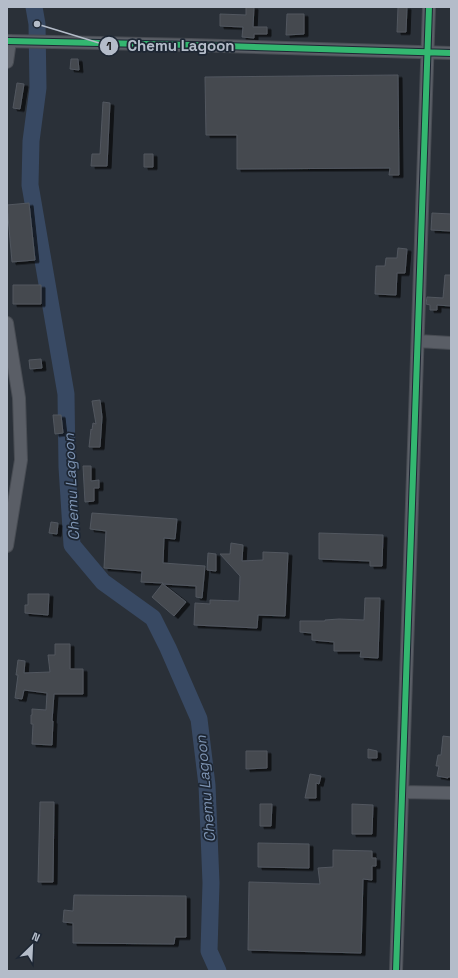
<svg xmlns="http://www.w3.org/2000/svg" width="458" height="978" font-family="'Space Grotesk',sans-serif">
  <defs>
    <filter id="shadow"><feDropShadow dx="4" dy="2.5" stdDeviation="0" flood-color="#0009"/></filter>
  </defs>
  <rect width="100%" height="100%" fill="#2a3038"/>
  <g fill="none" stroke-linecap="round" stroke-linejoin="round">
    <path stroke="#384963" stroke-width="17" d="M34,7L37,24L38,88L31,141L30,185L66,394L67,467L72,545L103,582L153,618L168,648L199,719L207,785L211,883L209,951L218,971"/>
  </g>
  <path fill="#444950" stroke="#52575f" filter="url(#shadow)" d="M246,7H254L253,27H267V34H254V38L242,37L243,27L220,26V14L246,15Z
    M398,7H407L406,32H397Z
    M287,14H304V34L286,35Z
    M71,59H78L79,70L70,69Z
    M398,75L399,175H389L390,168L237,169V135H206L205,77Z
    M17,83L24,84L20,109L13,108Z
    M103,102L110,103L107,166H91L92,154H100Z
    M144,154H153V167H144Z
    M29,203L35,260L12,262L7,205Z
    M432,213L451,214V231L431,230Z
    M398,248L407,249L405,273H397L396,295L375,294L376,266H385L386,258H397Z
    M445,275H451V306L437,305V310H430V305L426,304L427,297L443,298Z
    M13,285H41V304H13Z
    M41,359L42,368L30,369L29,360Z
    M100,400L102,417L100,447H89L91,429L92,430L93,423L96,424L92,401Z
    M53,415H61L63,433L55,434Z
    M83,466H91V481L99,480V488H94V501L85,502Z
    M92,513L177,519L175,539L164,538L163,563L205,566L202,598L196,597V586L163,584L186,602L174,616L152,597L163,583L141,582L142,571L104,568L106,531L90,529Z
    M51,522L58,523L57,534L49,533Z
    M319,533L383,535L382,566H370V561L319,559Z
    M231,543L243,545L242,561L263,560V552L288,553L285,616L258,615L257,628L194,625L195,603L210,604V600L239,601L240,576L220,554H230Z
    M208,553L216,554V571L207,570Z
    M28,594H49L48,615L25,613V605H28Z
    M365,598H380L378,658L360,657L361,651H334V642L312,640V633L300,632V621H325V620L339,619L364,620Z
    M55,644H70V669H83V694H54L52,721H53L52,745L32,744L33,724H31V715H32V709L46,710L47,693L24,690L22,699L15,698L18,675H16L18,660L25,661L24,673L50,672L48,655H55Z
    M443,736L451,737V777H448V778L437,776L439,766H436L438,755H441Z
    M368,749L377,751V758H368Z
    M246,751H267V768L246,769Z
    M310,774L321,776L319,784L316,783V798H305Z
    M40,802H54L53,882H38Z
    M260,804H272L271,826H260Z
    M352,804L373,805L372,834H352Z
    M258,843L309,844V868L258,867Z
    M333,850L372,851V858H376V866H372V880L363,879L361,953L248,950L249,882L320,884L318,868L333,867Z
    M74,895L186,896V937H175L174,944L73,943V923L63,922L64,910L73,911Z"/>
  <g fill="none" stroke-linecap="round" stroke-linejoin="round">
    <defs>
      <path id="minor" d="M7,41L191,45L451,53
        M7,62L10,41
        M7,323L19,398L21,460L7,546
        M418,341L451,343
        M402,792L451,793
        M396,971L429,7"/>
    </defs>
    <use href="#minor" stroke="#484c53" stroke-width="14"/>
    <use href="#minor" stroke="#5a5e66" stroke-width="12"/>
    <defs>
      <path id="cycleway" d="M7,41L191,45L451,53
        M396,971L429,7"/>
    </defs>
    <use href="#cycleway" stroke="#1d2633" stroke-width="8"/>
    <use href="#cycleway" stroke="#33b770" stroke-width="6"/>
  </g>
  <g text-anchor="middle" dominant-baseline="central" stroke-width="3.5" stroke-linejoin="round" paint-order="stroke">
    <g font-size="15" font-style="italic" fill="#7c92b1" stroke="#1d2633">
      <text transform="translate(71 487) rotate(-93)">Chemu Lagoon</text>
      <text transform="translate(205 789) rotate(-95)">Chemu Lagoon</text>
    </g>
  </g>
  <path fill="none" stroke="#b4bcc9" stroke-width="1.5" d="M37 24L109 46"/>
  <g fill="#b4bcc9" stroke="#1d2633" stroke-width="1.5">
    <circle cx="37" cy="24" r="4"/>
    <circle cx="109" cy="46" r="10"/>
  </g>
  <g font-size="12" text-anchor="middle" font-weight="bold" fill="#111">
    <text x="109" y="50">1</text>
  </g>
  <g font-size="15" text-anchor="middle" font-weight="bold" fill="#b4bcc9" stroke="#1d2633" stroke-width="3.5" stroke-linejoin="round" paint-order="stroke">
    <text x="181" y="51">Chemu Lagoon</text>
  </g>
  <rect width="458" height="978" fill="none" stroke="#b4bcc9" stroke-width="16"/>
  <g transform="translate(32 946) rotate(24)" stroke="#1d2633" stroke-width="3" paint-order="stroke">
  <path d="M0-3L7 15L0 10L-7 15Z" fill="#b4bcc9"/>
  <text y="-6" font-size="11" font-weight="bold" text-anchor="middle" fill="#b4bcc9">N</text>
  </g>
</svg>
